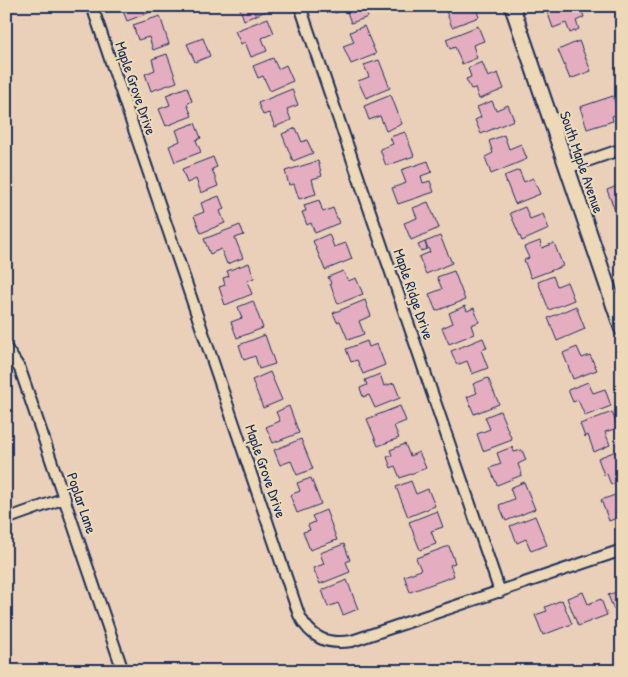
<svg xmlns="http://www.w3.org/2000/svg" width="628" height="677" font-family="'Patrick Hand',sans-serif">
  <rect width="100%" height="100%" fill="#ebd0b9"/>
  <filter id="ink" filterUnits="userSpaceOnUse"><feTurbulence type="fractalNoise" baseFrequency=".02" numOctaves="2"/><feDisplacementMap in="SourceGraphic" scale="10" xChannelSelector="R" yChannelSelector="G"/><feConvolveMatrix kernelMatrix="1 2 1 2 8 2 1 2 1" color-interpolation-filters="sRGB"/></filter>
  <g filter="url(#ink)">
    <path fill="#e5adc0" stroke="#1b2f5e" d="M121,6H151L153,11L127,21Z
      M239,6H267L269,10L244,20Z
      M332,6H364L368,17L351,23L346,9L335,13Z
      M444,6H475L479,17L452,27Z
      M551,6H580L584,17L576,21L579,29L570,33L566,23L553,28L546,8Z
      M160,16L169,44L153,50L149,37L138,40L133,25Z
      M268,18L274,33L262,38L267,51L251,57L245,42L241,44L235,31Z
      M364,26L376,54L351,64L343,46L354,42L350,32Z
      M478,26L484,41L473,45L477,58L462,64L455,47L450,49L446,39Z
      M203,38L210,56L195,62L187,44Z
      M579,41L591,71L570,79L558,50Z
      M167,54L177,82L151,91L145,74L155,70L152,59Z
      M273,58L278,69L286,65L293,81L270,91L263,76L258,78L253,66Z
      M379,60L390,88L366,98L358,81L369,77L364,65Z
      M482,62L488,77L498,73L504,89L479,99L475,88L471,89L466,79L471,77L468,68Z
      M187,87L192,101L187,104L192,116L166,126L159,109L170,105L166,95Z
      M292,89L298,105L287,109L291,120L275,127L269,113L263,115L258,103Z
      M391,95L402,124L386,131L380,116L369,120L364,106Z
      M613,96L619,114L612,116L613,121L587,129L580,107Z
      M492,101L496,110L508,105L514,120L481,134L475,120L481,117L477,107Z
      M195,123L201,138L196,140L201,152L175,162L169,146L180,141L176,130Z
      M296,128L302,142L307,140L313,153L293,161L282,134Z
      M405,132L414,156L386,166L380,149L393,144L390,137Z
      M504,135L509,149L521,144L527,159L491,174L485,157L493,153L489,141Z
      M213,157L217,167L212,169L218,186L201,193L196,179L187,183L182,169Z
      M318,161L322,176L312,179L316,194L299,199L294,184L289,185L285,171Z
      M428,161L432,172L421,176L423,183L430,181L434,192L398,204L392,188L406,183L401,170Z
      M519,170L524,182L533,178L540,194L515,204L504,176Z
      M622,184V220L619,221L607,190Z
      M219,196L224,209L220,211L225,223L201,233L194,216L204,212L201,203Z
      M319,200L323,212L333,208L339,223L315,233L311,223L307,225L302,212L306,211L304,205Z
      M428,202L439,228L411,240L404,223L417,218L413,208Z
      M525,207L530,219L543,214L549,229L522,241L510,213Z
      M240,225L244,235L235,238L243,258L227,264L221,249L210,254L204,239Z
      M329,234L334,247L346,243L352,259L325,270L313,241Z
      M440,236L452,263L426,274L419,257L430,252L425,242Z
      M540,241L542,248L554,243L563,266L531,278L524,260L529,258L524,247Z
      M425,242L427,249L421,251L418,245Z
      M249,263L254,278L247,281L252,294L225,305L219,287L225,285L223,278L229,276L227,271Z
      M343,271L348,281L356,278L363,294L338,304L330,284L331,283L328,277Z
      M454,271L465,300L436,311L429,294L442,289L437,277Z
      M553,276L557,286L567,282L574,300L549,310L538,282Z
      M365,300L371,316L359,321L364,334L348,340L340,321L337,322L333,313Z
      M253,301L263,328L237,338L231,322L242,318L238,307Z
      M465,306L467,311L474,308L479,322L471,325L474,334L449,344L442,328L453,323L449,313Z
      M576,306L585,329L557,341L548,318Z
      M265,335L275,364L259,369L255,356L244,360L239,345Z
      M483,338L487,348L481,350L488,368L472,374L467,361L457,365L451,351Z
      M367,341L369,347L377,344L385,365L363,374L357,360L351,362L346,349Z
      M577,347L582,358L590,355L597,370L573,379L563,353Z
      M270,372L282,400L263,408L252,380Z
      M380,374L384,386L394,383L400,398L375,408L369,395L363,397L360,388L367,385L365,380Z
      M488,378L499,404L474,414L467,397L477,393L473,384Z
      M588,382L593,393L605,389L611,406L585,416L578,400L573,402L568,390Z
      M289,406L299,433L273,443L266,427L280,421L276,412Z
      M400,406L406,421L394,426L399,438L378,446L367,419Z
      M500,411L512,440L483,451L477,434L490,429L485,417Z
      M612,412L618,428L605,432L610,445L594,452L588,435L585,437L580,424Z
      M301,439L313,469L297,475L291,461L280,465L274,450Z
      M405,444L410,456L419,452L426,468L400,478L395,466L391,468L387,457L392,455L390,450Z
      M512,447L514,452L522,450L526,460L518,464L522,475L497,485L490,468L501,464L497,453Z
      M616,451L620,463L622,462V480L611,485L607,474L604,475L598,458Z
      M311,478L321,504L297,513L290,495L300,491L297,483Z
      M411,481L416,494L428,489L435,506L408,517L396,487Z
      M524,482L535,509L506,521L499,505L514,499L510,488Z
      M618,494L620,499L622,498V516L609,521L601,500Z
      M326,510L337,540L310,550L303,532L310,530L308,525L315,522L312,516Z
      M437,511L443,527L431,531L436,544L420,550L409,522Z
      M535,516L547,545L531,551L526,539L517,543L510,526Z
      M344,544L350,560L346,562L350,572L320,584L313,568L324,564L320,553Z
      M449,546L455,563L450,565L454,576L410,592L404,576L421,570L416,558Z
      M347,580L358,609L343,615L338,603L328,607L322,590Z
      M622,580V607L614,610L608,595L619,591L615,582Z
      M583,592L588,604L601,599L607,615L578,626L567,598Z
      M562,600L572,624L543,635L535,615L547,611L545,607Z"/>
    <g fill="none" stroke-linecap="round" stroke-linejoin="round">
      <defs>
        <path id="minor" d="M92,6L299,615C311,638 326,645 352,641L622,550
          M300,6L500,592
          M567,168L622,149
          M6,348L20,369L123,671
          M6,519L65,498"/>
        <path id="secondary" d="M512,6L622,329"/>
      </defs>
      <use href="#minor" stroke="#1b2f5e" stroke-width="14"/>
      <use href="#secondary" stroke="#1b2f5e" stroke-width="18"/>
      <use href="#minor" stroke="#edd9b7" stroke-width="10"/>
      <use href="#secondary" stroke="#edd9b7" stroke-width="14"/>
    </g>
  </g>
  <g text-anchor="middle" dominant-baseline="central" stroke-width="4.5" stroke-linejoin="round" paint-order="stroke">
    <g font-size="15" fill="#1b2f5e" stroke="#edd9b7">
      <text transform="translate(136 88) rotate(71)">Maple Grove Drive</text>
      <text transform="translate(582 162) rotate(71)">South Maple Avenue</text>
      <text transform="translate(414 294) rotate(71)">Maple Ridge Drive</text>
      <text transform="translate(266 471) rotate(71)">Maple Grove Drive</text>
      <text transform="translate(82 503) rotate(71)">Poplar Lane</text>
    </g>
  </g>
  <rect width="628" height="677" fill="none" stroke="#edd9b7" stroke-width="25"/>
  <rect x="12" y="12" width="603" height="652" fill="none" stroke="#1b2f5e" stroke-width="2" filter="url(#ink)"/>
</svg>
